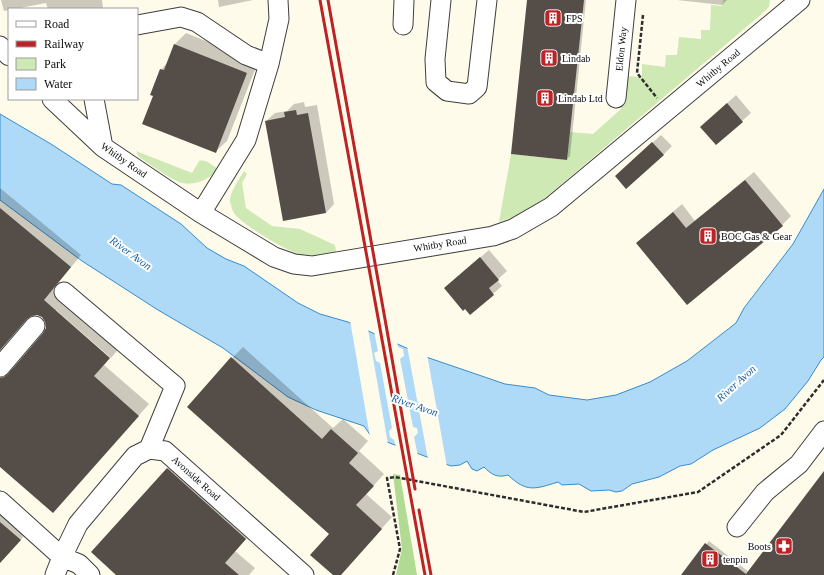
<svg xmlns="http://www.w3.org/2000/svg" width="824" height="575" font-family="'Times New Roman',serif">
  <rect width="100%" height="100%" fill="#fffbea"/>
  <path fill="#cee9b4" d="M723,0H770L769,7L757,18L538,204L520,215L499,222L511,154L567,160L570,132L593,134L621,109L625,76L642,77V64L665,67L666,55H677L679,37L701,39V30H710L711,5L722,6Z
    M136,151L192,173L199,161C206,159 212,165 218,169C209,180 193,187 179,182C167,177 150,164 139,157Z
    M244,171L247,174L242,183L246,208L272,226L300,229L335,245L336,252C323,255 312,256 299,254C286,251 241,224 234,213C232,210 231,205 230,201C230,191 239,180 244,171Z"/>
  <path fill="#b1da93" d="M393,474L400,475L417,575H396L402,549Z"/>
  <path fill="#aedaf7" stroke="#358dce" d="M0,114L51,144L112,184L121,185L181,224L207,248L226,259L244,266L298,303L320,314L348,322L429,358L505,384L535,388L549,395L587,400L616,395L650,382L687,361L736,323L744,308L793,244L824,189V357L821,360L808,381L785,409L760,428L713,450L691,464L680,466L659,477L632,484L622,491L616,492L609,490L591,491L579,484L562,485L558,482C535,489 527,493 508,475C497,478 492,475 484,467L477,471L472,469L467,461L460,465L451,466L371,436L364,426L316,410L288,397L223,348L158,310L82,261L0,200Z"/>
  <path fill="#fffbea" d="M350,320L368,329L388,444L370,437Z
    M374,331L397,341L398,347L403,349L404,356L400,359L413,427L417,428L418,433L414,437L418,456L396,447L394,440L390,437L389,431L392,428L380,363L376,361L374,353L378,351Z
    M407,346L427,354L447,467L428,459Z"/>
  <path fill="#0003" fill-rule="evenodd" d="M1,0H102L103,9H48L46,3L4,11Z
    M218,0H253L219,7Z
    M528,0H586L570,156L567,159Z
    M677,0H727L722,5Z
    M186,33L258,62L227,141L215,152L155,95L161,70L167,63L175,44Z
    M736,95L751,113L716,144L701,127Z
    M304,102L305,107L317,105L334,204L326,213L266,121L275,113L287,111L294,104Z
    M661,135L672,146L663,155L624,168Z
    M754,172L791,216L782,225L687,304L637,243L682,204L695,221Z
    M0,188L81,255L54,288L120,347L111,358L56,310V312L109,359L104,365L149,404L53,512L0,465ZM38,314L43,317L46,322L47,328L44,334L15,367H10L0,353L3,347L30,316Z
    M489,250L507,271L497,280L502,286L470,314L465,308L454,280Z
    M243,347L333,428L343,419L368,441L359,451L384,474L366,494L392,517L340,575H334L330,534L232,358Z
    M179,457L257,527L235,551L255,568L249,575H118L92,552Z
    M824,472V575H682L709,541L749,572Z
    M0,501L31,528L0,563Z"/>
  <path fill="#544d48" d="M527,0H584L567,160L511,154Z
    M174,44L247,73L216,153L142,124L153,96L150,95L160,69L164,70Z
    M727,103L743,122L716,145L700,127Z
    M296,110L297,115L308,113L326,213L283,221L265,121L285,117L284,112Z
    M652,142L664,155L626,189L615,176Z
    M745,180L783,226L687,305L636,243L673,212L686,228Z
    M0,208L71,267L44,300L110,358L94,376L139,416L53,513L0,467V378L4,377L8,374L43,333L46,328L45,322L42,317L37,315L31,316L27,319L0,350Z
    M480,257L499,280L489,288L494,295L470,315L465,309L463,311L444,288Z
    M231,357L322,439L331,429L358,453L349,463L374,486L356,505L382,529L341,575H333L310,555L329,534L187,407Z
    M167,468L246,539L225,563L239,575H116L91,552Z
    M824,471V575H681L705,543L746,574Z
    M0,522L21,540L0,563Z"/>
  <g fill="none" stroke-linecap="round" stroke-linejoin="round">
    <defs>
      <path id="minor" d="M441,0L435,59L436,82L447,91L469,94L477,87L487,0
        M137,25L181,17L197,22L246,55L269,64
        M403,25L404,0
        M0,46L9,56
        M616,98L626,0
        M52,99L103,147L201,213L274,257L294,264L312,266L493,236L513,229L551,207L800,0
        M94,99L103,147
        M201,213L246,140L269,64L279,19L278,0
        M64,292L175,386L149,449
        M0,367L35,326
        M0,501L62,557L79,564L90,575
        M737,527L765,492L799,464L824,431
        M55,575L62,557L78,524L135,456L149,449L165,451L304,575"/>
    </defs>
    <use href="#minor" stroke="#3e3e3e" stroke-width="21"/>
    <path stroke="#2d2d2d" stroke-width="2.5" stroke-dasharray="4 2" stroke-linecap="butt" d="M643,15L637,73L657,98
      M393,575L400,549L387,478L395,477L584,512L698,492L781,435L824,380"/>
    <use href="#minor" stroke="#fff" stroke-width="19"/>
    <path stroke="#bc2326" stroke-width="3" d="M320,0L425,575
      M328,0C358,163 386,326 415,489
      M419,510L431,575"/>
  </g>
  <defs>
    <symbol id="building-square" viewBox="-11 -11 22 22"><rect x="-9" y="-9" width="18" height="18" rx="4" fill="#bc2326" stroke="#fff"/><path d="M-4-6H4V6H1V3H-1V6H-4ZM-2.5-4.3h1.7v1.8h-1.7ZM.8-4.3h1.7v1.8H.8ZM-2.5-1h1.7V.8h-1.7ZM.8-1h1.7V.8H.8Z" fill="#fff"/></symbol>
    <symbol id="pharmacy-square" viewBox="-11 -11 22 22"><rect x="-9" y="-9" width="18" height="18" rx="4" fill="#bc2326" stroke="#fff"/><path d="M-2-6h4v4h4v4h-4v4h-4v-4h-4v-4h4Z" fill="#fff"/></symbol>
  </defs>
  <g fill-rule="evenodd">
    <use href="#building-square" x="543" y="8" width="20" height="20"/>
    <use href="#building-square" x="539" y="48" width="20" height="20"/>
    <use href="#building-square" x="535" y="88" width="20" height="20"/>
    <use href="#building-square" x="698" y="226" width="20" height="20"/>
    <use href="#pharmacy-square" x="774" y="536" width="20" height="20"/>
    <use href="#building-square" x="700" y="549" width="20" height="20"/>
  </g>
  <g text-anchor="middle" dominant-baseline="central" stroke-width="4" stroke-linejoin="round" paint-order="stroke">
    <g font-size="10" fill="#0b0b0b" stroke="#fff" text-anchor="start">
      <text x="566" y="18">FPS</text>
      <text x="562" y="58">Lindab</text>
      <text x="558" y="98">Lindab Ltd</text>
      <text x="721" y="236">BOC Gas &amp; Gear</text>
      <text x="771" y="546" text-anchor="end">Boots</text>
      <text x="723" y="559">tenpin</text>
    </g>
    <g font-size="10" fill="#0b0b0b" stroke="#fff">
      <text transform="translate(621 49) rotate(-84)">Eldon Way</text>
      <text transform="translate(718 68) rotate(-40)">Whitby Road</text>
      <text transform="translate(124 160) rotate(35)">Whitby Road</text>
      <text transform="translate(440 244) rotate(-9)">Whitby Road</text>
      <text transform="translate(196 478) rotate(42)">Avonside Road</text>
    </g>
    <g font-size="11" font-style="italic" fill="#145e9d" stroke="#fff">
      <text transform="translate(131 253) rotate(36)">River Avon</text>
      <text transform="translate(736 383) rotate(-42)">River Avon</text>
      <text transform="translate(415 405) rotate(19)">River Avon</text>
    </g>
  </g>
  <rect x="8" y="8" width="130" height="92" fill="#ffffff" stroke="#9d9d9d"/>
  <rect x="16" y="21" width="20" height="6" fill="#ffffff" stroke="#9d9d9d"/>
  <text x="44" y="28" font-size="12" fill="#0b0b0b">Road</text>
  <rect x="16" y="41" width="20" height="6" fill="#bc2326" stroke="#9d9d9d"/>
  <text x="44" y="48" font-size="12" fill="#0b0b0b">Railway</text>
  <rect x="16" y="58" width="20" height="12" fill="#cee9b4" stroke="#9d9d9d"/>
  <text x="44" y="68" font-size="12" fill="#0b0b0b">Park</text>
  <rect x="16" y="78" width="20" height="12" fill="#aedaf7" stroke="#9d9d9d"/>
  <text x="44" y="88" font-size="12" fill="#0b0b0b">Water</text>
</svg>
